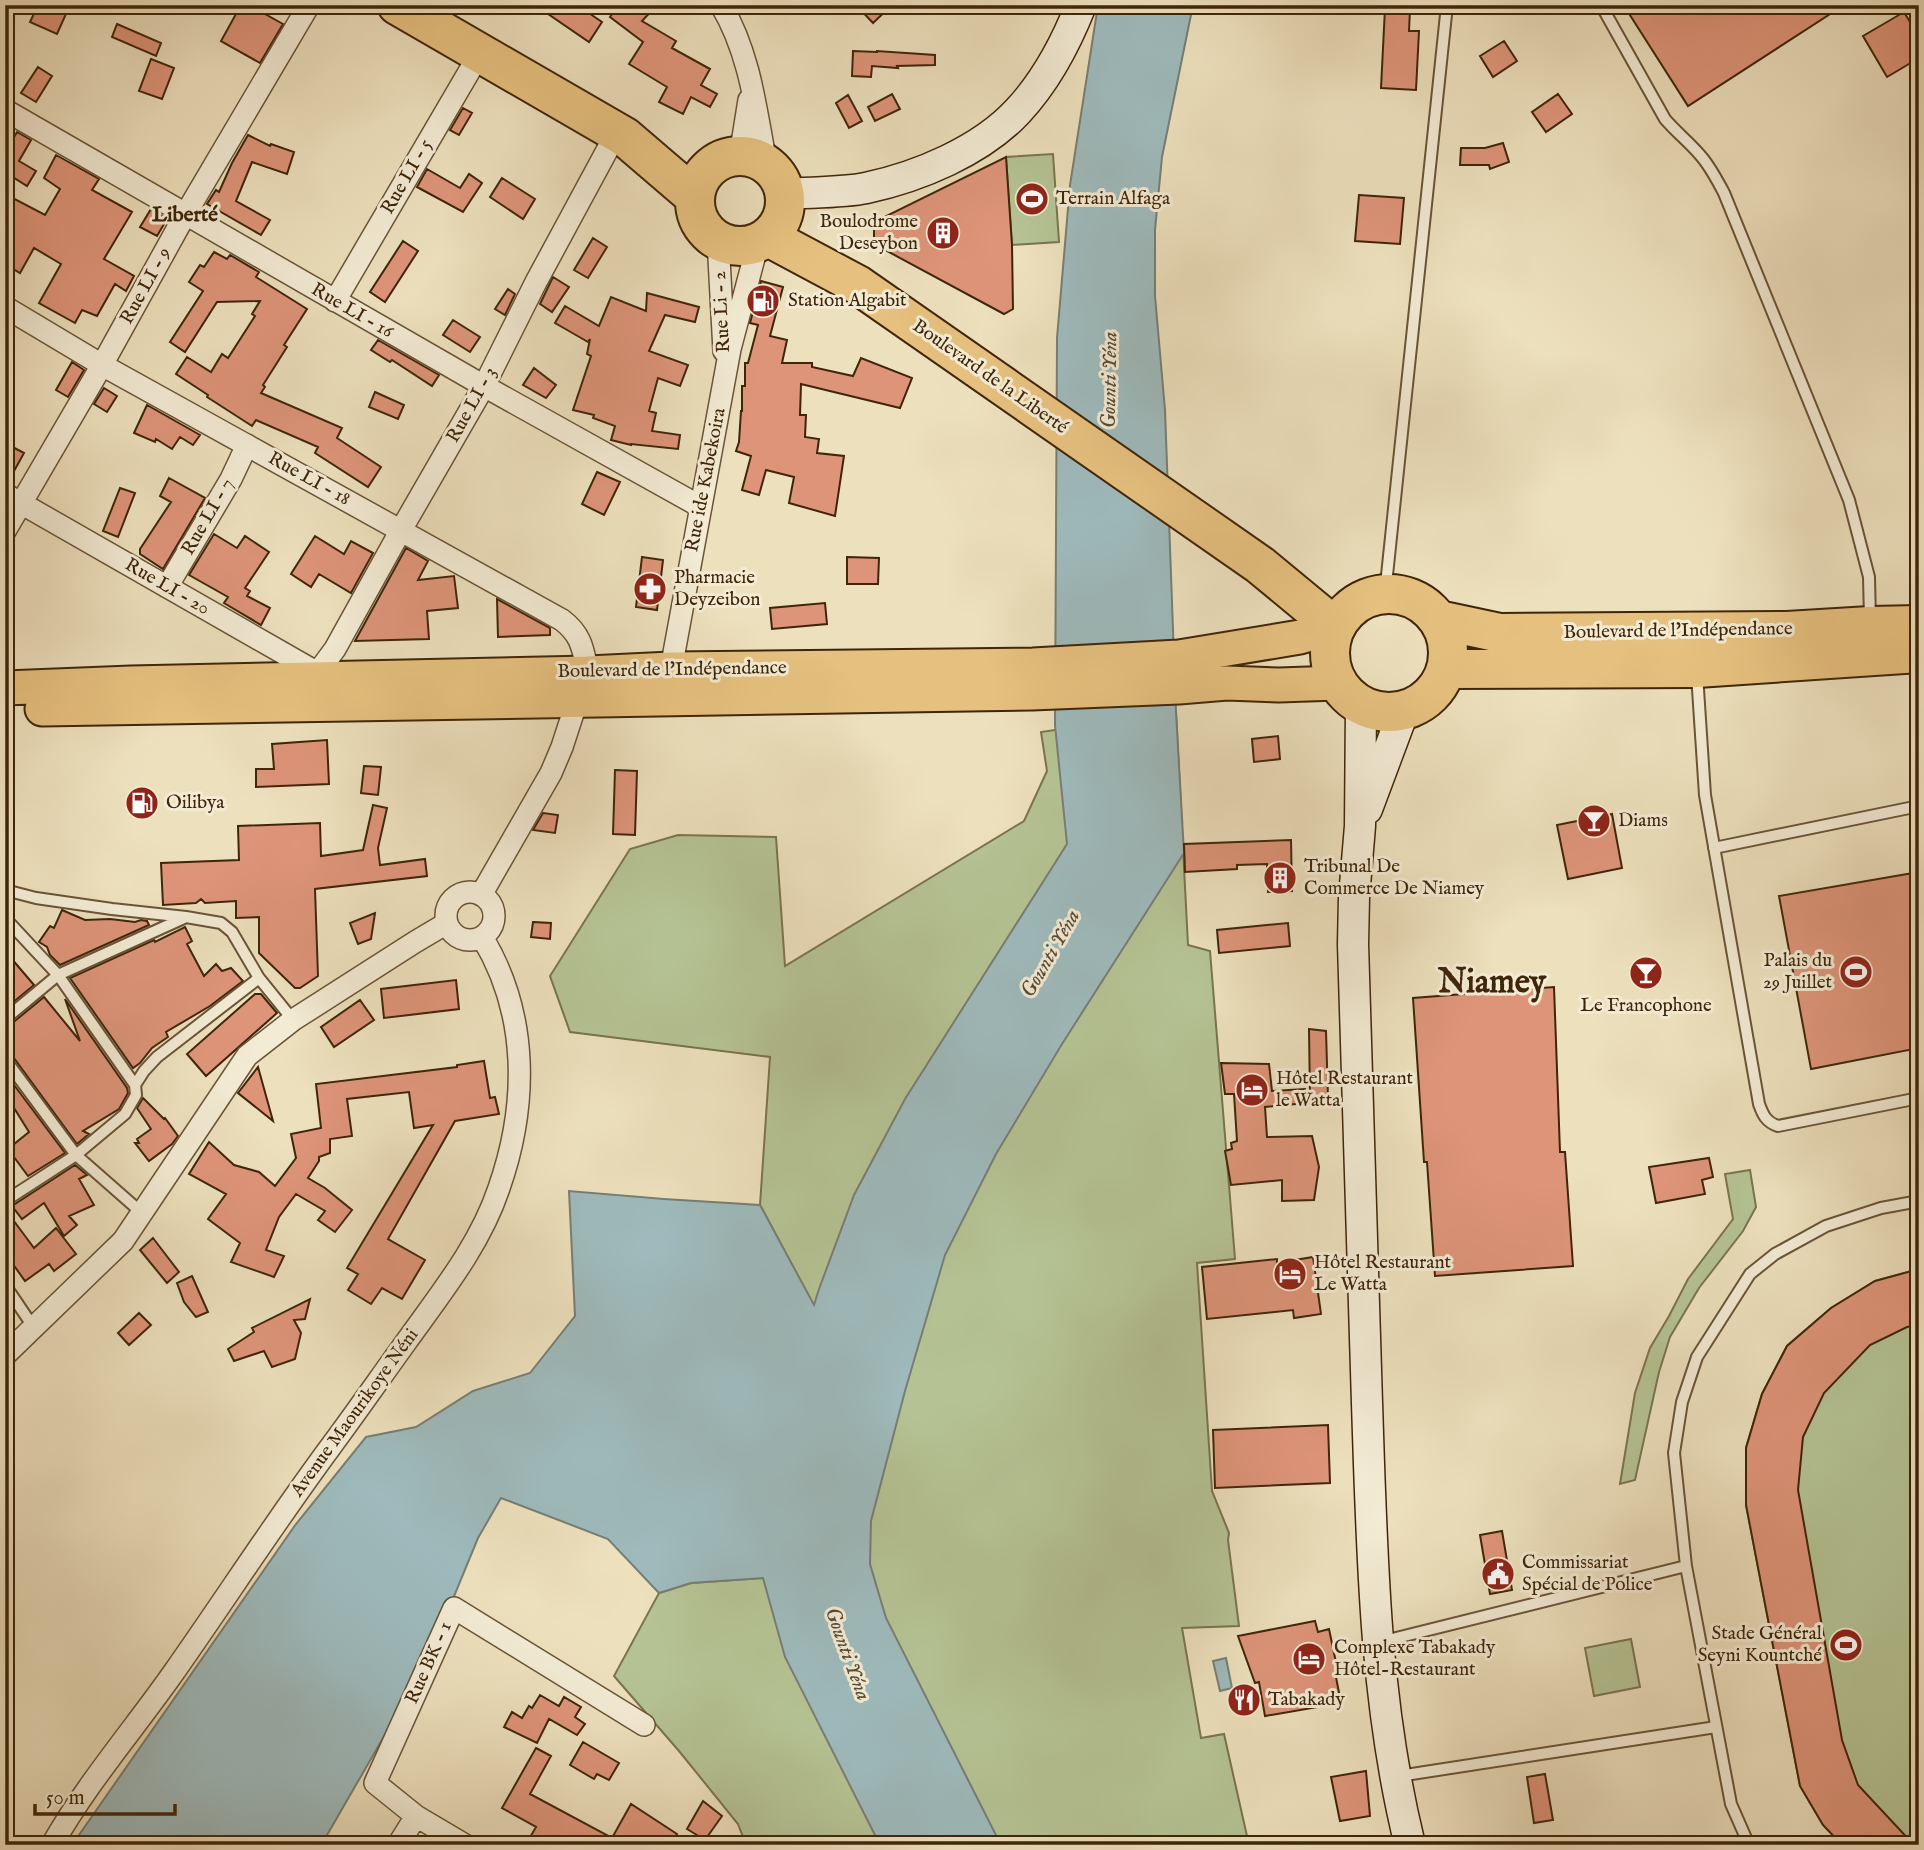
<svg xmlns="http://www.w3.org/2000/svg" width="1924" height="1850" font-family="'IM FELL English',serif">
  <rect width="100%" height="100%" fill="#ede0bd"/>
  <filter id="stains"><feTurbulence type="fractalNoise" baseFrequency=".00286" numOctaves="4"/><feColorMatrix values="0 0 0 0 .2 0 0 0 0 .09 0 0 0 0 .02 0 0 0 .5 -.17"/></filter>
  <radialGradient id="worn" r=".72"><stop offset=".6" stop-color="#630" stop-opacity="0"/><stop offset="1" stop-color="#630" stop-opacity=".3"/></radialGradient>
  <path fill="#b5c394" stroke="#7a744e" stroke-width="2" d="M1053,154L1059,242L1012,245L1006,157Z
    M1176,712L1188,945L1210,951L1235,1259L1197,1263L1212,1491L1229,1533L1228,1540L1239,1626L1182,1628L1201,1738L1224,1734L1249,1845H746L738,1824L679,1751L614,1676L659,1593L691,1583L762,1578L814,1306L760,1205L770,1057L570,1032L550,976L630,849L678,835L776,837L785,966L1024,821L1047,771L1041,732Z
    M1750,1170L1756,1207L1743,1231L1699,1288L1670,1337L1659,1372L1635,1480L1620,1484L1635,1393L1650,1348L1669,1316L1688,1279L1733,1219L1725,1174Z
    M1919,1269V1845H1842L1823,1825L1800,1786L1746,1505V1448L1762,1394L1787,1346L1831,1308L1875,1281Z
    M1631,1639L1640,1687L1594,1696L1585,1648Z"/>
  <path fill="#9ebabc" stroke="#787e74" stroke-width="2" d="M1098,5H1193L1162,157L1155,230V296L1165,410L1176,712L1184,853L1062,1044L996,1154L945,1255L905,1391L871,1521L870,1564L886,1618L1001,1845H880L785,1657L763,1578L691,1583L659,1593L608,1539L501,1498L478,1538L427,1662L327,1835L314,1845H72L296,1524L366,1437L416,1427L473,1391L530,1373L575,1316L569,1191L664,1199L760,1205L814,1305L819,1289L854,1195L905,1099L1067,844L1055,725L1057,338L1070,185Z
    M1226,1658L1232,1688L1220,1691L1213,1661Z"/>
  <path fill="#de9479" stroke="#3f2509" stroke-width="2" d="M38,5H70L57,34L30,22Z
    M241,5H249L283,24L260,63L221,41Z
    M535,5H577L602,22L589,42Z
    M618,5H657L642,21L676,41L672,48L710,69L701,85L717,94L710,107L691,97L683,114L659,102L667,87L629,64L643,42L610,17Z
    M856,5H892L873,23Z
    M1639,5H1844L1688,106L1628,12Z
    M1385,8L1410,9L1409,31H1419L1416,90L1381,88Z
    M1904,12L1919,37V58L1887,77L1863,36Z
    M117,24L161,43L156,56L112,37Z
    M1504,41L1517,61L1493,77L1480,56Z
    M853,51L877,52V51L935,55V65L897,66L898,68L872,66L871,77L852,76Z
    M151,59L174,68L162,99L139,91Z
    M38,67L52,76L36,102L21,93Z
    M892,94L900,109L875,121L868,107Z
    M1558,94L1572,114L1546,132L1532,112Z
    M848,95L862,121L849,128L836,103Z
    M463,108L472,113L459,135L450,130Z
    M17,132L31,140L19,161L36,171L27,186L11,176L5,186V153Z
    M248,135L270,146L271,144L294,152L287,174L252,162L236,201L270,220L261,235L207,204L216,190L219,192L232,163Z
    M1503,143L1509,162L1490,169L1489,165H1460L1461,148H1485Z
    M56,155L99,179L92,190L132,212L104,259L134,276L126,291L115,284L97,316L82,310L75,323L39,303L61,264L34,248L20,273L5,264V194L45,215L60,189L44,178Z
    M1006,157L1012,245L1013,309L1004,314L874,244V222Z
    M427,169L460,188L469,174L482,183L463,212L417,187Z
    M502,178L535,199L523,219L490,197Z
    M1359,195L1404,198L1400,244L1355,241Z
    M151,209L167,219L157,236L140,227Z
    M593,238L607,247L588,278L574,270Z
    M403,241L418,251L385,302L370,292Z
    M214,252L227,259L230,255L259,272L256,277L307,309L284,345L287,347L263,385L265,387L261,393L342,428L337,438L381,467L368,487L315,453L318,447L256,420L252,426L207,397L208,395L176,374L187,357L211,372L222,354L228,358L255,316L252,314L260,301L217,302L185,352L170,342L203,291L189,282L200,265L204,267Z
    M553,277L569,287L552,312L540,304Z
    M761,281L783,287L770,336L787,340L782,363H812V367L853,376L861,358L912,378L900,408L801,384L800,415H806L805,437L819,439L817,453L844,456L835,516L789,503L794,477L766,470L759,495L742,490L751,456L736,451L739,442L741,411H742V386H745V363H748L758,325L750,323Z
    M508,289L515,294L505,315L495,309Z
    M647,293L699,307L695,322L665,315L649,351L688,365L680,386L658,378L649,411L656,413L652,431L680,435L678,449L631,444V445L611,440L615,426L593,418L594,415L573,410L591,356L587,354L590,339L588,342L555,323L565,306L599,326L611,297L646,311Z
    M453,320L480,337L470,352L443,335Z
    M378,340L439,375L432,386L392,360L390,362L371,350Z
    M72,362L84,370L68,397L56,390Z
    M534,368L556,385L546,398L523,385Z
    M104,388L117,396L107,412L94,404Z
    M375,392L404,405L398,419L369,407Z
    M147,405L200,435L193,445L180,437L172,449L156,439L155,442L134,433Z
    M5,443L24,453L8,482L5,481Z
    M597,472L620,482L604,515L582,504Z
    M169,478L205,498L163,569L140,554V549L171,502L160,496Z
    M120,488L135,493L118,537L103,531Z
    M214,534L237,548L245,536L269,552L245,588L250,591L247,596L270,608L261,625L224,603L228,597L189,575Z
    M315,536L344,554L351,541L373,553L351,593L319,574L311,587L291,574Z
    M406,548L428,561L418,580L454,576L458,608L427,611L429,639L355,641Z
    M642,557L663,560L657,610L636,607Z
    M847,557L879,558L878,584H847Z
    M497,599L550,628V635L498,637Z
    M825,603L827,624L772,629L770,608Z
    M1278,736L1280,759L1254,762L1252,739Z
    M327,740L329,784L256,787V769H274L272,744Z
    M364,766L381,767L378,795L361,793Z
    M615,770L637,771L635,835L613,834Z
    M373,805L387,808L378,848L380,865L425,859L427,876L315,889L318,976L300,988H295L259,953V917L236,918V901L205,903L201,899L196,903L163,905L161,863L239,860L238,826L320,823L321,856L363,850Z
    M543,813L558,815L555,833L533,830Z
    M1612,814L1622,868L1568,879L1557,825Z
    M1291,840L1292,891L1268,892L1267,864L1237,865V869L1185,872L1184,844Z
    M1919,872V1048L1811,1069L1779,896Z
    M62,910L85,920L110,919L135,922L141,920L147,921L149,925L60,965L50,955L47,947L39,942L50,926L54,928Z
    M375,913L371,939L358,944L350,923Z
    M533,922L551,923L550,939L531,937Z
    M1288,923L1290,946L1219,953L1217,930Z
    M185,927L192,941L187,944L204,976L216,964L222,971L231,968L243,981L210,1006L166,1032L168,1037L152,1048L140,1063L133,1068L70,978L154,940L155,942Z
    M5,951L34,985L5,1009Z
    M456,980L459,1009L384,1018L381,989Z
    M1554,987L1560,1152H1565L1573,1266L1435,1276L1427,1162H1424L1413,998Z
    M255,994H261L277,1013L206,1076L187,1054Z
    M44,997L80,1041L65,999L127,1088L128,1093L119,1109L83,1131L89,1134L77,1144L11,1054L5,1051V1027L10,1025Z
    M360,1000L374,1020L334,1047L321,1027Z
    M1309,1029L1326,1031L1328,1098H1310Z
    M484,1061L490,1098L495,1097L499,1114L455,1121L388,1239L425,1260L402,1299L382,1288L371,1304L348,1290L358,1274L347,1268L433,1125L414,1128L409,1092L347,1099L352,1136L330,1139V1153L319,1157V1161L308,1178L325,1188L352,1210L335,1232L318,1220L325,1211L296,1194L279,1217L266,1250L284,1256L274,1277L231,1262L240,1243L208,1219L226,1194L189,1174L209,1142L234,1165L259,1172L275,1186L296,1158L291,1134L321,1128L316,1084L457,1067V1065Z
    M1221,1063L1269,1064L1272,1091L1305,1089L1306,1103L1265,1107L1267,1137L1312,1136L1319,1167L1314,1200L1282,1201V1180L1231,1185L1225,1151L1232,1149L1231,1143L1237,1141L1234,1094H1225Z
    M258,1067L273,1121L238,1093Z
    M5,1073L65,1153L28,1176L8,1149L29,1132L14,1108L5,1114Z
    M143,1098L164,1119L165,1118L178,1136L172,1144L149,1161L135,1143H139L137,1139L151,1129L137,1108Z
    M1709,1158L1713,1177L1702,1180L1705,1194L1656,1203L1649,1167Z
    M75,1165L87,1175L79,1179L94,1205L69,1216L77,1225L64,1236L44,1203L22,1219L12,1206Z
    M5,1209L34,1248L56,1228L76,1254L54,1271L49,1264L25,1281L5,1253Z
    M153,1238L179,1272L167,1283L140,1250Z
    M1313,1257L1321,1314L1294,1318L1293,1310L1207,1319L1202,1267L1277,1259V1263Z
    M1919,1269V1325L1907,1327L1870,1345L1824,1393L1803,1437L1798,1490L1842,1740L1858,1785L1914,1845H1842L1823,1825L1800,1786L1746,1505V1448L1762,1394L1787,1346L1831,1308L1875,1281Z
    M192,1276L208,1312L196,1317L184,1302L177,1283Z
    M310,1299L305,1319L294,1320L301,1333L295,1359L272,1367L264,1351L234,1361L228,1349L254,1332L252,1328Z
    M139,1313L151,1325L129,1345L118,1333Z
    M1328,1425L1330,1483L1215,1488L1213,1430Z
    M1502,1531L1512,1590L1490,1594L1480,1535Z
    M1315,1621L1318,1632L1329,1629L1338,1672H1335L1341,1703L1265,1716L1259,1682L1255,1683L1238,1636Z
    M540,1695L559,1706L564,1697L581,1707L575,1717L585,1724L577,1735L549,1719L537,1743L504,1727L512,1712L522,1718L529,1706L532,1708Z
    M583,1742L619,1763L609,1780L597,1774L594,1779L570,1765Z
    M536,1748L551,1756L530,1794L612,1838L631,1804L677,1834L670,1845H540L529,1839L536,1827L502,1808Z
    M1366,1771L1370,1816L1340,1821L1331,1777Z
    M1545,1774L1553,1820L1534,1823L1527,1777Z
    M703,1801L722,1816L705,1840L687,1829Z"/>
  <g fill="none" stroke-linecap="round" stroke-linejoin="round">
    <defs>
      <path id="lane" d="M1601,5L1665,119C1676,132 1689,142 1700,155C1710,166 1717,180 1724,193L1849,500L1869,577L1870,620
        M1385,594L1447,5
        M1697,674L1705,795L1759,1104C1763,1115 1766,1122 1778,1126L1919,1098
        M1714,848L1919,806
        M5,890L36,898L112,909L186,917L221,923L232,932L259,978L293,1020
        M5,918L58,975L135,1085
        M5,1019L58,975L184,918
        M5,1059L76,1155L142,1213
        M5,1201L76,1155L125,1114L136,1095L135,1085L144,1071L157,1057L259,978
        M5,1285L34,1328
        M1380,1642L1686,1566
        M1399,1776L1716,1727
        M1749,1845L1731,1804L1686,1566L1674,1453L1682,1402L1697,1357L1750,1274L1775,1254L1826,1226L1881,1208L1919,1201"/>
      <path id="street" d="M721,5C750,53 756,110 766,164
        M5,110L484,386L701,507
        M740,156L749,100
        M718,240L724,351
        M335,301L480,53
        M5,307L102,365L562,620C582,635 583,650 588,673
        M5,494L316,672
        M5,531L102,365L185,215L309,5
        M167,587L231,479L247,445
        M671,669L730,349L758,243
        M305,678L321,668L335,649L401,530L484,386L536,282L617,132
        M446 916a24 24 0 1 1 48 0a24 24 0 1 1-48 0Z
        M481,895L551,773L562,747L577,701
        M5,1355L123,1241L247,1056L293,1020L415,942L447,923
        M52,1845C87,1783 134,1729 174,1672C226,1598 275,1522 329,1449C355,1414 380,1378 406,1342C441,1293 480,1245 499,1188C528,1105 529,1014 482,937
        M398,1845L416,1816
        M465,1845L416,1816L375,1783L454,1608L644,1725"/>
      <path id="secondary" d="M785,194C810,192 842,193 866,188C918,177 981,151 1018,111C1046,81 1066,43 1081,5
        M1361,705L1360,826L1354,897L1353,944C1358,1097 1363,1250 1367,1403C1372,1552 1374,1700 1410,1845
        M1367,809L1404,710"/>
      <path id="primary" d="M5,688L131,683L588,673L671,669L1033,665L1179,657L1300,637L1335,627
        M42,709L1032,693L1179,687L1227,683L1279,685L1338,683"/>
      <path id="highway" d="M397,5L625,137L695,197
        M695 201a45 45 0 1 1 90 0a45 45 0 1 1-90 0Z
        M768,237L858,285L1260,565L1335,627
        M1330 653a59 59 0 1 1 118 0a59 59 0 1 1-118 0Z
        M1439,620L1500,633L1787,631L1870,626L1919,625
        M1446,669L1697,668L1919,653"/>
    </defs>
    <use href="#lane" stroke="#6a5436" stroke-width="14"/>
    <use href="#street" stroke="#6a5436" stroke-width="24"/>
    <use href="#secondary" stroke="#3f2509" stroke-width="33"/>
    <use href="#primary" stroke="#3f2509" stroke-width="37"/>
    <use href="#highway" stroke="#3f2509" stroke-width="42"/>
    <use href="#lane" stroke="#f3ebd4" stroke-width="10"/>
    <use href="#street" stroke="#f3ebd4" stroke-width="21"/>
    <use href="#secondary" stroke="#f3ebd4" stroke-width="30"/>
    <use href="#primary" stroke="#e6c07e" stroke-width="33"/>
    <use href="#highway" stroke="#e6c07e" stroke-width="38"/>
  </g>
  <defs>
    <symbol id="stadium-disc" viewBox="-11 -11 22 22"><circle r="9.5" fill="#8f2418" stroke="#f3ebd4"/><path d="M0-5a6.5 5 0 1 0 0 10a6.5 5 0 1 0 0-10ZM-3.5-1.8h7v3.6h-7Z" fill="#fff"/></symbol>
    <symbol id="building-disc" viewBox="-11 -11 22 22"><circle r="9.5" fill="#8f2418" stroke="#f3ebd4"/><path d="M-4-6H4V6H1V3H-1V6H-4ZM-2.5-4.3h1.7v1.8h-1.7ZM.8-4.3h1.7v1.8H.8ZM-2.5-1h1.7V.8h-1.7ZM.8-1h1.7V.8H.8Z" fill="#fff"/></symbol>
    <symbol id="fuel-disc" viewBox="-11 -11 22 22"><circle r="9.5" fill="#8f2418" stroke="#f3ebd4"/><path d="M-5.5-6h7V0h2V4h1.3V-2.5L3-4.5l.8-.8L6-3V5H2.5V1h-1V6h-7ZM-4.2-4.7v3.2H.2V-4.7Z" fill="#fff"/></symbol>
    <symbol id="pharmacy-disc" viewBox="-11 -11 22 22"><circle r="9.5" fill="#8f2418" stroke="#f3ebd4"/><path d="M-2-6h4v4h4v4h-4v4h-4v-4h-4v-4h4Z" fill="#fff"/></symbol>
    <symbol id="bar-disc" viewBox="-11 -11 22 22"><circle r="9.5" fill="#8f2418" stroke="#f3ebd4"/><path d="M-6-5H6L.8 .8V4.5H3.5V6h-7V4.5H-.8V.8Z" fill="#fff"/></symbol>
    <symbol id="hotel-disc" viewBox="-11 -11 22 22"><circle r="9.5" fill="#8f2418" stroke="#f3ebd4"/><path d="M-6-4.5h1.5V1H6V5H4.5V3h-9V5H-6ZM-4 0a1.8 1.8 0 1 1 3.6 0ZM.5 0V-2.5h3Q6-2.5 6 0Z" fill="#fff"/></symbol>
    <symbol id="civic-disc" viewBox="-11 -11 22 22"><circle r="9.5" fill="#8f2418" stroke="#f3ebd4"/><path d="M-.6-6.5H3V-4.5H.6V-3L4-1V1h2V6H-6V1h2V-1L-.6-3ZM-1.2 2.5V6h2.4V2.5Z" fill="#fff"/></symbol>
    <symbol id="restaurant-disc" viewBox="-11 -11 22 22"><circle r="9.5" fill="#8f2418" stroke="#f3ebd4"/><path d="M-5-6h1v4h1v-4h1v4h1v-4h1v5L-1.5 .5V6h-2V.5L-5-1ZM5-6V6H3V1.5H1.5Q1.5-4 5-6Z" fill="#fff"/></symbol>
  </defs>
  <g fill-rule="evenodd">
    <use href="#stadium-disc" x="1013" y="180" width="38" height="38"/>
    <use href="#building-disc" x="924" y="214" width="38" height="38"/>
    <use href="#fuel-disc" x="744" y="282" width="38" height="38"/>
    <use href="#pharmacy-disc" x="631" y="570" width="38" height="38"/>
    <use href="#fuel-disc" x="123" y="784" width="38" height="38"/>
    <use href="#bar-disc" x="1575" y="802" width="38" height="38"/>
    <use href="#building-disc" x="1261" y="859" width="38" height="38"/>
    <use href="#stadium-disc" x="1837" y="953" width="38" height="38"/>
    <use href="#bar-disc" x="1627" y="954" width="38" height="38"/>
    <use href="#hotel-disc" x="1233" y="1071" width="38" height="38"/>
    <use href="#hotel-disc" x="1271" y="1255" width="38" height="38"/>
    <use href="#civic-disc" x="1479" y="1555" width="38" height="38"/>
    <use href="#stadium-disc" x="1827" y="1626" width="38" height="38"/>
    <use href="#hotel-disc" x="1290" y="1640" width="38" height="38"/>
    <use href="#restaurant-disc" x="1225" y="1681" width="38" height="38"/>
  </g>
  <g text-anchor="middle" dominant-baseline="central" stroke-width="6" stroke-linejoin="round" paint-order="stroke">
    <g font-size="19" fill="#3f2509" stroke="#f3ebd4">
      <text transform="translate(407 177) rotate(-60)">Rue LI - 5</text>
      <text transform="translate(146 286) rotate(-61)">Rue LI - 9</text>
      <text transform="translate(352 311) rotate(30)">Rue LI - 16</text>
      <text transform="translate(722 312) rotate(-93)">Rue Li - 2</text>
      <text transform="translate(990 377) rotate(35)">Boulevard de la Liberté</text>
      <text transform="translate(472 405) rotate(-61)">Rue LI - 3</text>
      <text transform="translate(309 479) rotate(29)">Rue LI - 18</text>
      <text transform="translate(706 480) rotate(-79)">Rue ide Kabekoira</text>
      <text transform="translate(208 517) rotate(-60)">Rue LI - 7</text>
      <text transform="translate(167 587) rotate(30)">Rue LI - 20</text>
      <text transform="translate(1678 631) rotate(-1)">Boulevard de l'Indépendance</text>
      <text transform="translate(672 670) rotate(-1)">Boulevard de l'Indépendance</text>
      <text transform="translate(355 1413) rotate(-54)">Avenue Maourikoye Néni</text>
      <text transform="translate(429 1663) rotate(-66)">Rue BK - 1</text>
    </g>
    <g font-size="19" fill="#3f2509" stroke="#f3ebd4" text-anchor="start">
      <text x="1056" y="199">Terrain Alfaga</text>
      <text x="918" y="222" text-anchor="end">Boulodrome<tspan x="918" dy="22">Deseybon</tspan></text>
      <text x="788" y="301">Station Algabit</text>
      <text x="674" y="578">Pharmacie<tspan x="674" dy="22">Deyzeibon</tspan></text>
      <text x="166" y="803">Oilibya</text>
      <text x="1618" y="821">Diams</text>
      <text x="1304" y="867">Tribunal De<tspan x="1304" dy="22">Commerce De Niamey</tspan></text>
      <text x="1832" y="961" text-anchor="end">Palais du<tspan x="1832" dy="22">29 Juillet</tspan></text>
      <text x="1646" y="1006" text-anchor="middle">Le Francophone</text>
      <text x="1276" y="1079">Hôtel Restaurant<tspan x="1276" dy="22">le Watta</tspan></text>
      <text x="1314" y="1263">Hôtel Restaurant<tspan x="1314" dy="22">Le Watta</tspan></text>
      <text x="1522" y="1563">Commissariat<tspan x="1522" dy="22">Spécial de Police</tspan></text>
      <text x="1822" y="1634" text-anchor="end">Stade Général<tspan x="1822" dy="22">Seyni Kountché</tspan></text>
      <text x="1334" y="1648">Complexe Tabakady<tspan x="1334" dy="22">Hôtel-Restaurant</tspan></text>
      <text x="1268" y="1700">Tabakady</text>
    </g>
    <g font-size="21" font-weight="bold" fill="#3f2509" stroke="#f3ebd4">
      <text x="185" y="215">Liberté</text>
    </g>
    <g font-size="21" font-style="italic" fill="#574a36" stroke="#f3ebd4">
      <text transform="translate(1110 380) rotate(-89)">Gounti Yéna</text>
      <text transform="translate(1051 954) rotate(-60)">Gounti Yéna</text>
      <text transform="translate(847 1654) rotate(70)">Gounti Yéna</text>
    </g>
    <g font-size="33" font-weight="bold" fill="#3f2509" stroke="#f3ebd4">
      <text x="1492" y="983">Niamey</text>
    </g>
  </g>
  <rect width="1924" height="1850" fill="none" stroke="#ede0bd" stroke-width="28"/>
  <rect x="7" y="7" width="1910" height="1836" fill="none" stroke="#3f2509" stroke-width="3.5"/>
  <rect x="14" y="14" width="1896" height="1822" fill="none" stroke="#3f2509" stroke-width="2"/>
  <path d="M35 1804v10h140v-10" fill="none" stroke="#3f2509" stroke-width="3.5"/>
  <text x="46" y="1804" font-size="21" fill="#3f2509" stroke="#f3ebd4" stroke-width="5" paint-order="stroke">50 m</text>
  <rect width="100%" height="100%" filter="url(#stains)"/>
  <rect width="100%" height="100%" fill="url(#worn)"/>
</svg>
